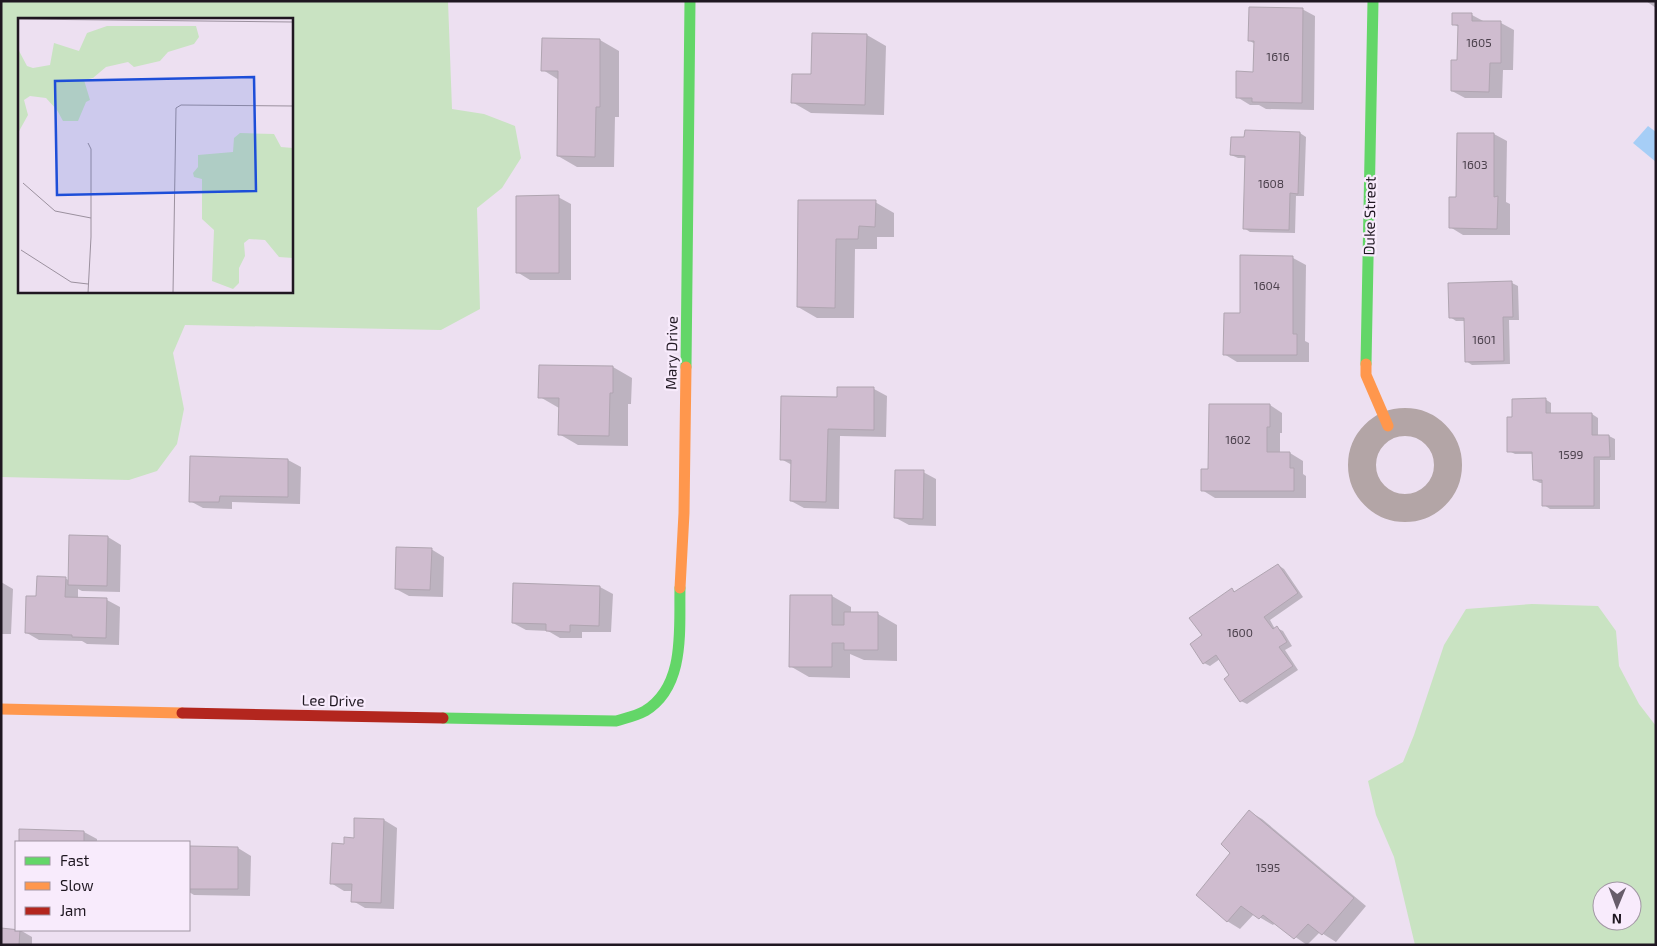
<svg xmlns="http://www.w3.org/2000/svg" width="1657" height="946" font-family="'Exo 2',sans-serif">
  <rect width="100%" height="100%" fill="#ede0f1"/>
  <path fill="#c9e3c2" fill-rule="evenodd" d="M1,1H448L452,109L484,114L515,126L521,158L502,188L477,208L480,309L441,330L185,325L173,353L184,409L177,444L157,471L129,480L1,477ZM19,19H291V291H19Z
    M1532,604L1598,606L1616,631L1619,666L1639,704L1656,726V945H1415L1394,857L1376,815L1368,781L1403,762L1414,735L1444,645L1466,609ZM1602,891H1632V921H1602Z"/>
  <path fill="#a6cef6" d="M1648,126L1656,132V162L1633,143Z"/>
  <path fill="#0003" d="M1646,1H1656V8Z
    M1302,9L1315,16L1314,110L1266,109L1259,105H1250L1237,97L1254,73L1255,44L1250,41Z
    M1472,15L1485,22L1501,23L1514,30L1513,70H1503L1502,98H1465L1452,91L1458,61L1459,27L1453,24Z
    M867,35L886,46L884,115L811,113L792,102L813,75Z
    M600,40L619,51V117H615L614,167H577L558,156L559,80L543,70Z
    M1300,133L1306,137L1304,196H1296L1295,233L1250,232L1244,228L1246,158H1238L1231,155Z
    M1494,134L1507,141L1506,202L1510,204V235H1463L1450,227L1457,198Z
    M558,197L571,204V280H530L517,272Z
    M800,201L875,202L894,213V237H877V249H855L854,318H817L798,307Z
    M1242,257L1293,258L1306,265L1305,341L1309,343V362H1237L1224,354L1241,314Z
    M1512,283L1518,286L1519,320H1509L1510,364L1472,365L1466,361L1465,321H1456L1450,317Z
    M613,367L632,378L631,404H628V446L578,445L559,434V408L540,397Z
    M838,388L874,389L887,396L886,437L840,436L839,509L804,508L791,501L792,465L781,459L838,399Z
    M1545,399L1551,403V414H1592L1598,418V436H1609L1615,439V460H1600V509H1550L1544,505V483H1540L1534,480V454H1515L1509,451L1514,419Z
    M1270,405L1282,413V433H1280V453H1290L1303,461V474L1306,476V498H1215L1202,490L1210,470Z
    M191,458L288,460L301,467L300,504L232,502V509L203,508L190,501Z
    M923,472L936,479V526L909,525L896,518Z
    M108,537L121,545L120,592L82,591L78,589V599L107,600L120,607L119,645L87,644L82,641L39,640L27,633L37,597L65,578L70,581Z
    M431,549L444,557L443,597L409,596L396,589Z
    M1278,565L1284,569L1303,597L1270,620L1275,629L1277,628L1283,631L1292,646L1285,650L1298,670L1247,704L1241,701L1231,675L1220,659L1210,666L1204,663L1203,635L1232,590L1236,592Z
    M1,582L13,589L11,634H1Z
    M600,587L613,594L611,632H582V638H560L548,631L526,630L513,623Z
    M791,596H832L851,607V613L878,614L897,625V661L864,660L850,654V678L809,677L790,666Z
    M1250,812L1262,819L1366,906L1336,942L1320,932L1307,945L1275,923L1273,925L1254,914L1240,929L1227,921L1232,852Z
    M384,820L397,828L394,909L365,908L353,901V891H344L331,883L345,845Z
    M21,831L84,832L97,839V842H21Z
    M189,847L238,848L251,856L250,896L194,895L189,892Z
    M1,929L20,930L32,937V945H1Z"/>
  <path fill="#cfbccf" stroke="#b0a5b1" d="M1249,7L1303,8L1302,103L1252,102V98H1236V71L1253,72L1254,41H1248Z
    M1452,13H1472V21H1501V63H1490L1489,92L1451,91V60H1457L1458,25H1452Z
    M812,33L867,34L865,105L791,103L792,74H811Z
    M542,38L600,39V107H596L595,157L557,156L558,71H541Z
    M1245,130L1300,132L1298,194L1290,193L1289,230L1243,229L1245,156L1230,155L1231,137H1244Z
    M1457,133H1494V197L1498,196L1497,229L1449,228V197H1456Z
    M559,195V273H516V196Z
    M798,200H876L875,227L859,226L858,239H836L835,308L797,307Z
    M1240,255L1293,256V334H1297V355H1223L1224,313H1240Z
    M1512,281L1513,317H1503L1504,361L1465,362L1464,318H1449L1448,283Z
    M539,365L613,366V393H610L609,436L558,435L559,398H538Z
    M837,387H874V430L828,429L826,502L790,501L791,460H780L781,396L837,397Z
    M1546,398V413H1592V435H1609L1610,457H1594V506H1542V480H1533L1532,452H1507V417H1512V399Z
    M1209,404H1270V427H1267V452H1290V468H1294V491H1201V469H1208Z
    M190,456L288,459V497L220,496L219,502H189Z
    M895,470H924L923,519L894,518Z
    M69,535L108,536L107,586L68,585Z
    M396,547L432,548L430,590L395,589Z
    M1278,564L1298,593L1264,617L1273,629L1277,626L1287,642L1279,647L1293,666L1240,702L1224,679L1229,675L1216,655L1203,664L1190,644L1202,635L1189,618L1232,588L1234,592Z
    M37,576L66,577L65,597L107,598L106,638L72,637V635L25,633L26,596H36Z
    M513,583L600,586L599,626L570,625V632L546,631V624L512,623Z
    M790,595H832V625H844V612H878V650H844V643H832V667H789Z
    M1249,810L1354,898L1322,935L1308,924L1294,939L1263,915L1259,919L1241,906L1227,922L1196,895L1230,853L1221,844Z
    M354,818L384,819L381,903L351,902L352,884H330L332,843L344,844V837L354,838Z
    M19,829L84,831V842H19Z
    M189,846L238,847V889H189Z
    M1,928L20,930L19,945H1Z"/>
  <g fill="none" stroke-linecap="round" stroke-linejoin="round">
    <path stroke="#b3a5a6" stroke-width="28" d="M1362 465a43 43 0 1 1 86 0a43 43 0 1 1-86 0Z"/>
    <path stroke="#63d668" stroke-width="11" d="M1366,364L1373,1
      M686,367L690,1
      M443,718L616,721C626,718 636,716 645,711C686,686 679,629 680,588"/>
    <path stroke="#ff974d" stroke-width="11" d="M1366,364V375L1388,426
      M680,588L684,513L686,367
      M1,709L182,713"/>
    <path stroke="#b3261e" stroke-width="11" d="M182,713L443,718"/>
  </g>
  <g text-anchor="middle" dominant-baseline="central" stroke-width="4.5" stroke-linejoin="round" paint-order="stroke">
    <g font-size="12" fill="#4b404c">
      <text x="1479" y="42">1605</text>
      <text x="1278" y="56">1616</text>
      <text x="1475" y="164">1603</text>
      <text x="1271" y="183">1608</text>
      <text x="1267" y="285">1604</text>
      <text x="1484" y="339">1601</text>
      <text x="1238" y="439">1602</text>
      <text x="1571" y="454">1599</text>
      <text x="1240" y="632">1600</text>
      <text x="1268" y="867">1595</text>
    </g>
    <g font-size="15" fill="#1f1721" stroke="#f8ebfc">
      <text transform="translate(1369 216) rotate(-89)">Duke Street</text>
      <text transform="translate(671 353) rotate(-89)">Mary Drive</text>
      <text transform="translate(333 700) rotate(1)">Lee Drive</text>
    </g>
  </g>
  <g transform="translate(18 18)">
    <rect width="275" height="275" fill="#ede0f1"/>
    <path d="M89,8H178L181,19L176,26L150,34L142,43L116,49L110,44L88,49L75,60L66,62L72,82L68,84L60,103H45L39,92L28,80L12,78L6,82L10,97L0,115V31L9,48L15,50L32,47L36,25L61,33L69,15ZM222,115L256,116L263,129L275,130V240L261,239L247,222L231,221L226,225L227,238L221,250V265L215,271L194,263L196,212L184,201V161L176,159L175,155L180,149V137L215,134L216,120Z" fill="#c9e3c2"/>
    <path fill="none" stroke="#9b909e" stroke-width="1" d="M0,1L275,4M5,165L37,193L73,200M3,232L53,264L70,266M70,275L73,219V131L70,125M155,275L158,90L163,87L275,88"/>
    <path fill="#1d4ed8" fill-opacity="0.15" stroke="#1d4ed8" stroke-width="2.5" d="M236,59L238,173L39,177L37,63Z"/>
    <rect width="275" height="275" fill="none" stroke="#1f1721" stroke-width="2.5"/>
  </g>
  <rect width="1657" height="946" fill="none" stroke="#1f1721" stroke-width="5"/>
  <rect x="15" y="841" width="175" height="90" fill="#f8ebfc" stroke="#a196a4"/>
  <rect x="25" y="857" width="25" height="8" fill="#63d668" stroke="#a196a4"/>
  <text x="60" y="866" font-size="15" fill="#1f1721">Fast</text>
  <rect x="25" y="882" width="25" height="8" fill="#ff974d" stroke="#a196a4"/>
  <text x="60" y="891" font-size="15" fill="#1f1721">Slow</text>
  <rect x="25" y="907" width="25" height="8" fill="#b3261e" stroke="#a196a4"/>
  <text x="60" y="916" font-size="15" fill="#1f1721">Jam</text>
  <g transform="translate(1617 906) rotate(181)"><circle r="24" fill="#f8ebfc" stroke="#a196a4"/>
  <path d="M0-4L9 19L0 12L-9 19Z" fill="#675d6a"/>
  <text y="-8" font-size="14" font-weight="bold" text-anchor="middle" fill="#1f1721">N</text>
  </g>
</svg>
